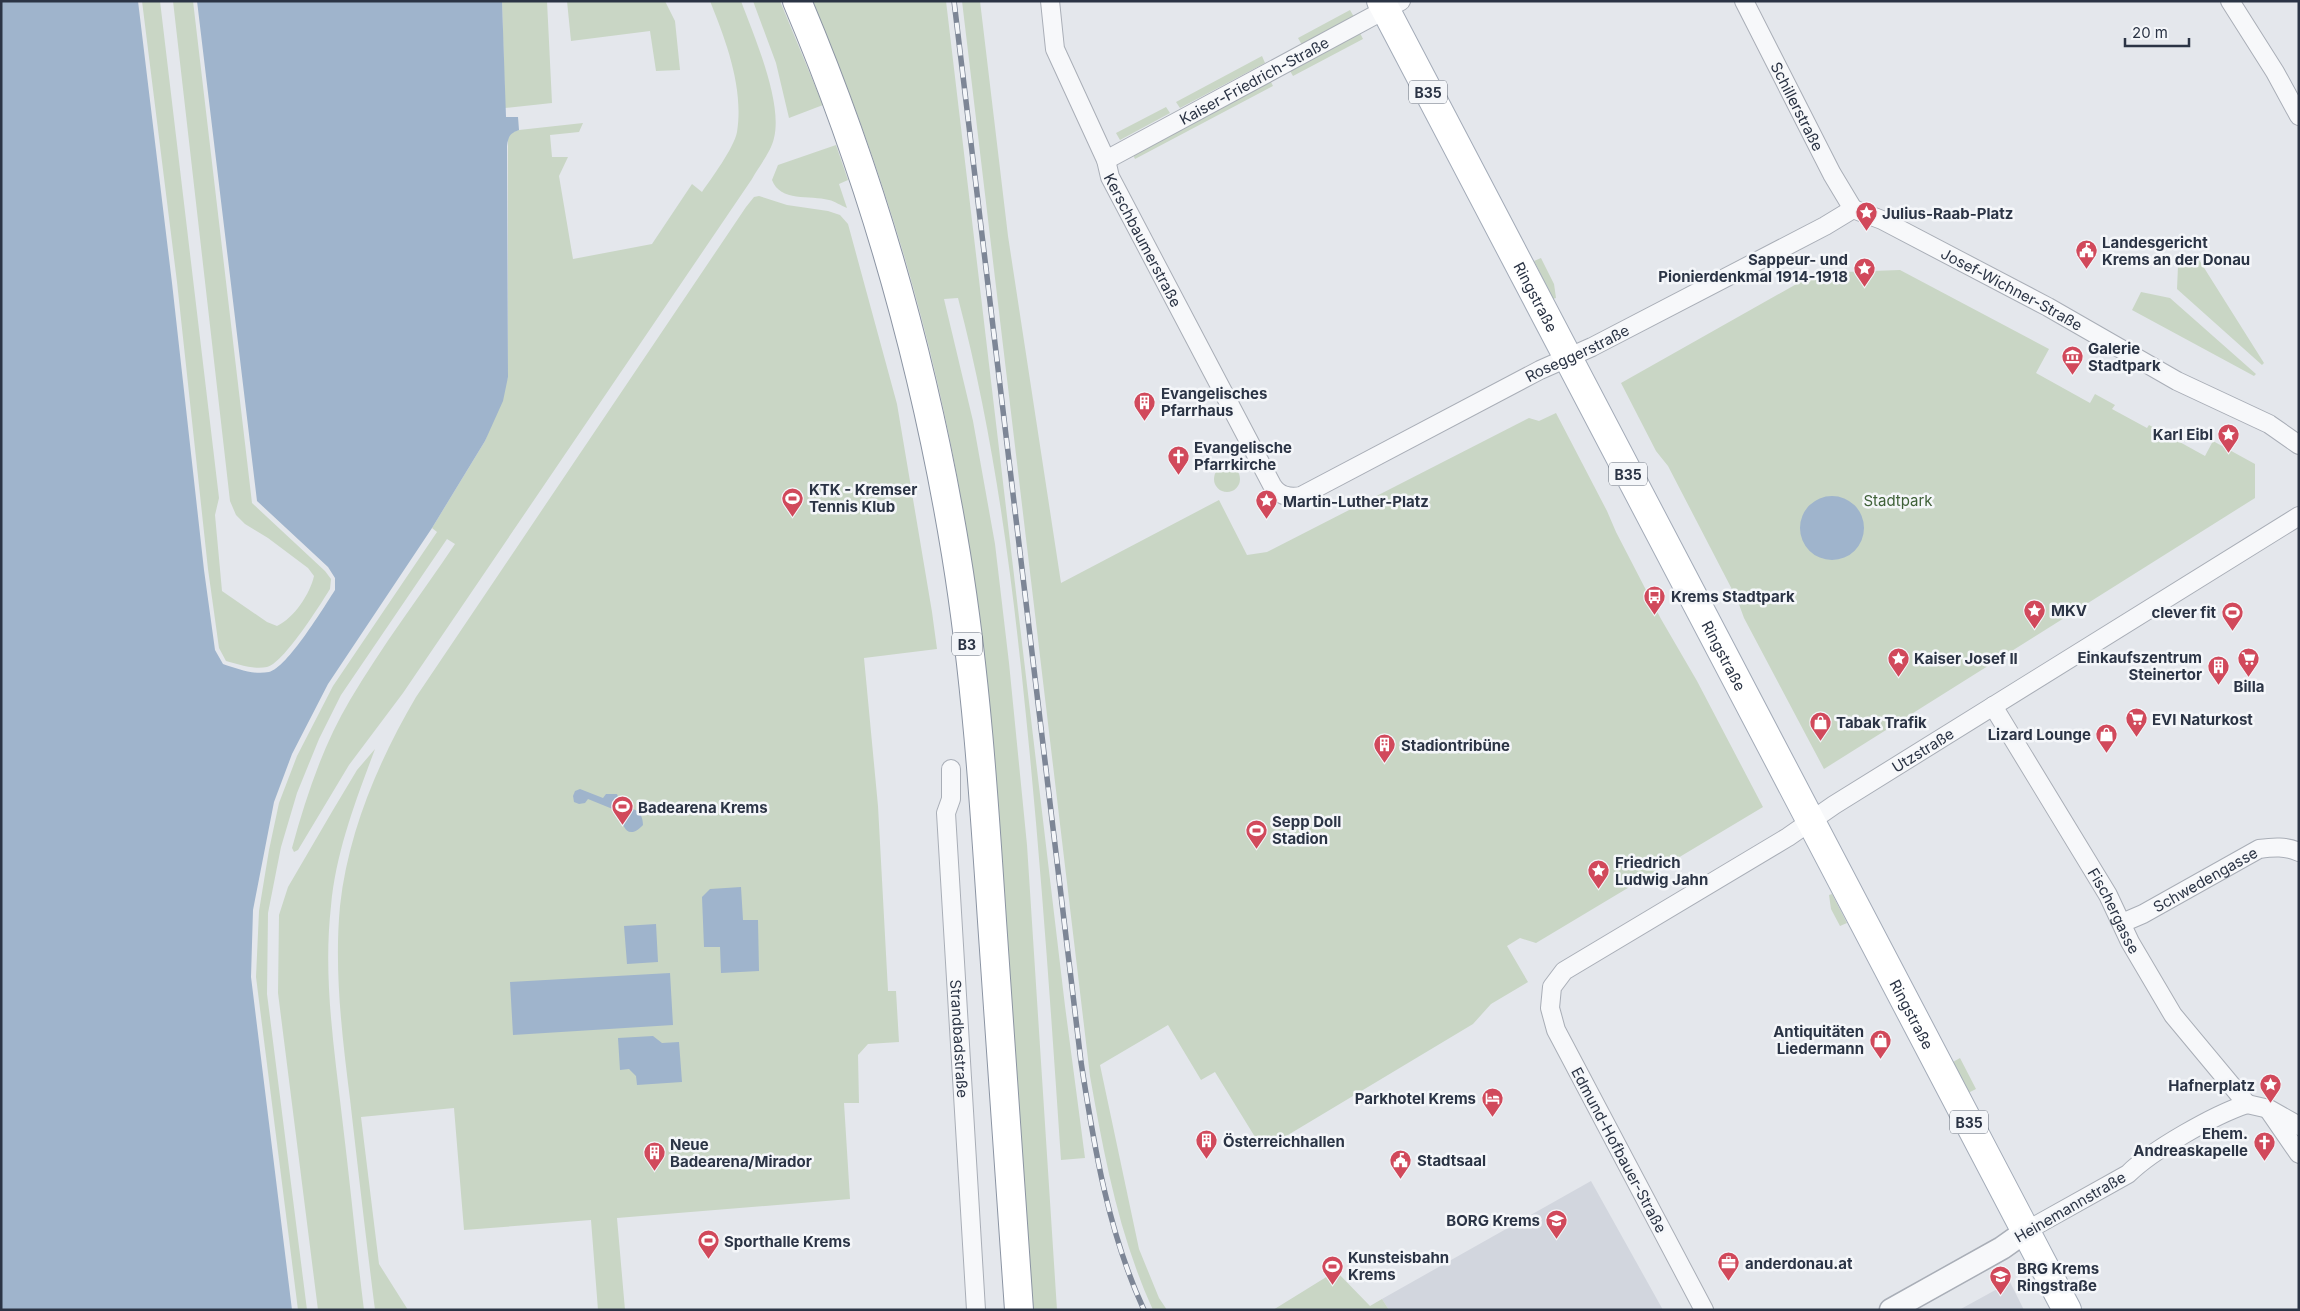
<svg xmlns="http://www.w3.org/2000/svg" width="2300" height="1311" font-family="Inter,sans-serif">
  <rect width="100%" height="100%" fill="#e4e7ec"/>
  <path fill="#d2d6de" d="M1591,1181L1663,1310H1389L1382,1299Z
    M2010,1282L2024,1310H1959Z"/>
  <path fill="#c9d6c5" d="M142,1H160L219,498L215,515L222,591L267,622L277,626C294,618 310,594 314,576L308,568L268,538L245,524L236,515L230,501L173,1H193L252,503L325,571L331,579L330,589C320,605 283,664 267,667C253,670 239,664 226,661L219,648L208,569L177,282Z
    M502,1H547L552,103L505,108Z
    M567,1H665L675,21L680,70L656,71L650,31L571,41Z
    M710,1H741C754,36 783,102 774,138C771,152 759,166 752,179L403,693L349,765L298,850L294,852L292,848C306,797 323,745 350,700C382,646 420,596 455,544L447,539L341,695L319,739L297,793L281,847L268,913L267,994L307,1310H298L256,977L259,911L269,850L279,803L297,756L333,686L437,532L432,528L485,441L508,377V138L512,132L519,130L583,123L579,132L550,135L552,157H568L559,176L573,259L652,244L692,184L702,192C711,179 734,148 737,132C744,88 726,41 710,1Z
    M753,1H780L823,105L789,118L776,63Z
    M812,1H946L1065,1006L1085,1158L1061,1160C1051,1012 1041,864 1026,716C1012,575 994,435 958,298L944,299L973,421L995,544L1009,663L1027,845L1057,1310H1032C1023,1180 1014,1051 1005,922C997,799 988,676 970,554C942,365 888,177 812,1Z
    M962,1H980L1008,236L1061,583L1219,500L1247,555L1267,552L1529,418L1539,421L1556,413L1607,511L1616,532L1661,619L1697,681L1763,807L1536,943L1520,938L1507,946L1528,982L1491,1004L1473,1024L1263,1150L1215,1072L1201,1080L1168,1025L1100,1065L1139,1249L1159,1298L1167,1310H1153C1119,1236 1104,1155 1090,1076Z
    M1350,10L1354,17L1302,45L1298,38Z
    M1360,33L1363,39L1293,76L1290,71Z
    M1262,56L1265,63L1180,108L1176,102Z
    M1270,80L1273,86L1135,159L1132,153Z
    M1166,107L1170,113L1120,140L1116,133Z
    M836,145L848,180L839,184L847,208C841,206 835,201 829,200C810,195 780,202 772,180L778,165Z
    M759,196L787,205L828,211L840,215L848,224L897,404L932,612L937,649L864,658L878,806L888,991H896L899,1042L868,1044L858,1055L859,1103H844L850,1199L617,1218L625,1310H598L591,1220L464,1230L454,1108L361,1117L379,1264L408,1310H375C366,1239 358,1169 350,1099C342,1035 334,970 340,906C348,832 379,760 416,697L746,207L754,197Z
    M2196,255L2264,363L2262,365L2177,289L2178,266Z
    M1541,258L1554,284L1556,298L1553,299L1534,261Z
    M1900,270L2049,349L2036,373L2090,403L2095,394L2115,405L2112,409L2147,428L2149,425L2205,456L2213,441L2255,464V498L1824,769L1744,618L1737,599L1668,466L1656,451L1621,383L1816,273Z
    M2141,292L2170,298L2256,374L2254,376L2132,310Z
    M1214 479a13 13 0 1 1 26 0a13 13 0 1 1-26 0Z
    M375,749C356,800 336,851 331,906C323,977 334,1047 342,1117C350,1182 356,1246 364,1310H318L278,993L279,915L288,887L333,810L357,770Z
    M1832,894L1847,923L1840,926L1831,909L1829,895Z
    M1960,1058L1976,1089L1968,1093L1953,1062Z
    M1336,1271L1370,1306L1382,1299L1389,1310H1273Z"/>
  <path fill="#9fb4cc" d="M1,1H138L172,283L204,570L215,650L223,664C238,669 253,675 269,672C287,668 324,607 335,590V578L328,567L257,501L197,1H502L506,117H518L519,130C510,133 508,137 507,146L508,377L503,401L485,441L432,528L328,684L292,754L274,802L253,910L251,977L292,1310H1Z
    M1800 528a32 32 0 1 1 64 0a32 32 0 1 1-64 0Z
    M580,789L603,798L606,794H617L621,804C633,809 643,810 643,825C628,841 622,827 620,812L588,799L585,803L579,804L574,802L573,796L575,791Z
    M741,887L743,920H758L759,971L721,973L720,947H704L702,897L710,889Z
    M656,924L658,962L627,964L624,926Z
    M670,973L673,1025L513,1035L510,982Z
    M653,1036L662,1043L679,1042L682,1082L637,1085L636,1076L629,1069L620,1070L618,1038Z"/>
  <g fill="none" stroke-linecap="round" stroke-linejoin="round">
    <defs>
      <g id="minor">
        <path id="s1" d="M1050,1L1055,49L1106,160L1110,177L1272,485C1279,496 1289,498 1301,496L1540,370L1592,347L1825,226L1853,209"/>
        <path id="s2" d="M1744,1L1832,174L1853,209"/>
        <path d="M2230,1L2275,72L2299,116"/>
        <path id="s3" d="M1106,160L1401,1"/>
        <path id="s4" d="M1853,209L1882,220L2048,307L2177,381L2269,424L2299,445"/>
        <path id="s5" d="M1993,706L2108,895L2130,942L2173,1015L2247,1104"/>
        <path id="s6" d="M951,769V799L946,813L976,1310"/>
        <path id="s7" d="M2122,923L2143,914L2259,849C2273,847 2286,846 2299,852"/>
        <path d="M2247,1104L2269,1109L2299,1126"/>
        <path d="M2270,1112L2299,1154"/>
        <path d="M2026,1231L2128,1174C2152,1150 2214,1115 2247,1104"/>
        <path id="s8" d="M1704,1310L1556,1030L1550,1008L1552,987L1564,971L1788,837L1834,805L2299,516"/>
      </g>
      <path id="tertiary" d="M1891,1310L2002,1248L2026,1231"/>
      <g id="primary">
        <path id="s9" d="M1381,1L2067,1310"/>
      </g>
      <path id="trunk" d="M797,1C872,178 925,365 956,554C976,676 984,799 992,921C1001,1051 1010,1180 1019,1310"/>
    </defs>
    <use href="#minor" stroke="#a9aeb7" stroke-width="20"/>
    <use href="#tertiary" stroke="#a9aeb7" stroke-width="25"/>
    <use href="#primary" stroke="#a3abb8" stroke-width="30"/>
    <use href="#trunk" stroke="#8b94a3" stroke-width="30"/>
    <use href="#minor" stroke="#f7f8fa" stroke-width="18"/>
    <use href="#tertiary" stroke="#f7f8fa" stroke-width="22"/>
    <use href="#primary" stroke="#fff" stroke-width="28"/>
    <use href="#trunk" stroke="#fff" stroke-width="28"/>
    <defs>
      <path id="rail" d="M954,1L1081,1062C1094,1146 1108,1232 1144,1310"/>
    </defs>
    <use href="#rail" stroke="#7d8696" stroke-width="5.5"/>
    <use href="#rail" stroke="#f4f6f9" stroke-width="4" stroke-dasharray="11" stroke-linecap="butt"/>
  </g>
  <defs>
    <symbol id="sight-pin" viewBox="-11 -11 22 30"><path d="M0 17L-7.5 6A9.5 9.5 0 1 1 7.5 6Z" fill="#d1495b" stroke="#f4f6f9"/><path d="M0-6L1.8-2.2L6-1.7L2.9 1.2L3.7 5.4L0 3.3L-3.7 5.4L-2.9 1.2L-6-1.7L-1.8-2.2Z" fill="#fff"/></symbol>
    <symbol id="civic-pin" viewBox="-11 -11 22 30"><path d="M0 17L-7.5 6A9.5 9.5 0 1 1 7.5 6Z" fill="#d1495b" stroke="#f4f6f9"/><path d="M-.6-6.5H3V-4.5H.6V-3L4-1V1h2V6H-6V1h2V-1L-.6-3ZM-1.2 2.5V6h2.4V2.5Z" fill="#fff"/></symbol>
    <symbol id="museum-pin" viewBox="-11 -11 22 30"><path d="M0 17L-7.5 6A9.5 9.5 0 1 1 7.5 6Z" fill="#d1495b" stroke="#f4f6f9"/><path d="M0-6L6-3V-2H-6V-3ZM-5-1h2V3h-2ZM-1-1h2V3h-2ZM3-1h2V3H3ZM-6 4H6V6H-6Z" fill="#fff"/></symbol>
    <symbol id="building-pin" viewBox="-11 -11 22 30"><path d="M0 17L-7.5 6A9.5 9.5 0 1 1 7.5 6Z" fill="#d1495b" stroke="#f4f6f9"/><path d="M-4-6H4V6H1V3H-1V6H-4ZM-2.5-4.3h1.7v1.8h-1.7ZM.8-4.3h1.7v1.8H.8ZM-2.5-1h1.7V.8h-1.7ZM.8-1h1.7V.8H.8Z" fill="#fff"/></symbol>
    <symbol id="church-pin" viewBox="-11 -11 22 30"><path d="M0 17L-7.5 6A9.5 9.5 0 1 1 7.5 6Z" fill="#d1495b" stroke="#f4f6f9"/><path d="M-1.2-6h2.4v3.5h3.3v2.4h-3.3V6h-2.4V-.1h-3.3v-2.4h3.3Z" fill="#fff"/></symbol>
    <symbol id="stadium-pin" viewBox="-11 -11 22 30"><path d="M0 17L-7.5 6A9.5 9.5 0 1 1 7.5 6Z" fill="#d1495b" stroke="#f4f6f9"/><path d="M0-5a6.5 5 0 1 0 0 10a6.5 5 0 1 0 0-10ZM-3.5-1.8h7v3.6h-7Z" fill="#fff"/></symbol>
    <symbol id="bus-pin" viewBox="-11 -11 22 30"><path d="M0 17L-7.5 6A9.5 9.5 0 1 1 7.5 6Z" fill="#d1495b" stroke="#f4f6f9"/><path d="M-5-6H5V4H4V6H2V4H-2V6H-4V4H-5ZM-3.5-4V0h7V-4ZM-3.5 1.2v1.5H-2V1.2ZM2 1.2v1.5H3.5V1.2Z" fill="#fff"/></symbol>
    <symbol id="supermarket-pin" viewBox="-11 -11 22 30"><path d="M0 17L-7.5 6A9.5 9.5 0 1 1 7.5 6Z" fill="#d1495b" stroke="#f4f6f9"/><path d="M-6-5.5h2.5l.6 2H6L4.5 2H-2.5L-4.4-4H-6ZM-1.5 3.2a1.3 1.3 0 1 0 .1 0ZM3 3.2a1.3 1.3 0 1 0 .1 0Z" fill="#fff"/></symbol>
    <symbol id="shop-pin" viewBox="-11 -11 22 30"><path d="M0 17L-7.5 6A9.5 9.5 0 1 1 7.5 6Z" fill="#d1495b" stroke="#f4f6f9"/><path d="M-5-2.5h2.3a2.7 3.5 0 0 1 5.4 0H5L5.5 6h-11ZM-1.5-2.5h3a1.5 2.3 0 0 0-3 0Z" fill="#fff"/></symbol>
    <symbol id="hotel-pin" viewBox="-11 -11 22 30"><path d="M0 17L-7.5 6A9.5 9.5 0 1 1 7.5 6Z" fill="#d1495b" stroke="#f4f6f9"/><path d="M-6-4.5h1.5V1H6V5H4.5V3h-9V5H-6ZM-4 0a1.8 1.8 0 1 1 3.6 0ZM.5 0V-2.5h3Q6-2.5 6 0Z" fill="#fff"/></symbol>
    <symbol id="school-pin" viewBox="-11 -11 22 30"><path d="M0 17L-7.5 6A9.5 9.5 0 1 1 7.5 6Z" fill="#d1495b" stroke="#f4f6f9"/><path d="M0-5L7-2L0 1L-7-2ZM-4 1L0 2.5L4 1V4Q0 6-4 4Z" fill="#fff"/></symbol>
    <symbol id="office-pin" viewBox="-11 -11 22 30"><path d="M0 17L-7.5 6A9.5 9.5 0 1 1 7.5 6Z" fill="#d1495b" stroke="#f4f6f9"/><path d="M-6-3h4V-5.5h4V-3h4V5H-6ZM-1-4.5V-3h2v-1.5ZM-6 0V1H6V0Z" fill="#fff"/></symbol>
  </defs>
  <g fill-rule="evenodd">
    <use href="#sight-pin" x="1854" y="200" width="25" height="34"/>
    <use href="#civic-pin" x="2074" y="238" width="25" height="34"/>
    <use href="#sight-pin" x="1852" y="256" width="25" height="34"/>
    <use href="#museum-pin" x="2060" y="344" width="25" height="34"/>
    <use href="#building-pin" x="1132" y="390" width="25" height="34"/>
    <use href="#sight-pin" x="2216" y="422" width="25" height="34"/>
    <use href="#church-pin" x="1166" y="444" width="25" height="34"/>
    <use href="#stadium-pin" x="780" y="486" width="25" height="34"/>
    <use href="#sight-pin" x="1254" y="488" width="25" height="34"/>
    <use href="#bus-pin" x="1642" y="584" width="25" height="34"/>
    <use href="#sight-pin" x="2022" y="598" width="25" height="34"/>
    <use href="#stadium-pin" x="2220" y="600" width="25" height="34"/>
    <use href="#sight-pin" x="1886" y="646" width="25" height="34"/>
    <use href="#supermarket-pin" x="2236" y="646" width="25" height="34"/>
    <use href="#building-pin" x="2206" y="654" width="25" height="34"/>
    <use href="#supermarket-pin" x="2124" y="706" width="25" height="34"/>
    <use href="#shop-pin" x="1808" y="710" width="25" height="34"/>
    <use href="#shop-pin" x="2094" y="722" width="25" height="34"/>
    <use href="#building-pin" x="1372" y="732" width="25" height="34"/>
    <use href="#stadium-pin" x="610" y="794" width="25" height="34"/>
    <use href="#stadium-pin" x="1244" y="818" width="25" height="34"/>
    <use href="#sight-pin" x="1586" y="858" width="25" height="34"/>
    <use href="#shop-pin" x="1868" y="1028" width="25" height="34"/>
    <use href="#sight-pin" x="2258" y="1072" width="25" height="34"/>
    <use href="#hotel-pin" x="1480" y="1086" width="25" height="34"/>
    <use href="#building-pin" x="1194" y="1128" width="25" height="34"/>
    <use href="#church-pin" x="2252" y="1130" width="25" height="34"/>
    <use href="#building-pin" x="642" y="1140" width="25" height="34"/>
    <use href="#civic-pin" x="1388" y="1148" width="25" height="34"/>
    <use href="#school-pin" x="1544" y="1208" width="25" height="34"/>
    <use href="#stadium-pin" x="696" y="1228" width="25" height="34"/>
    <use href="#office-pin" x="1716" y="1250" width="25" height="34"/>
    <use href="#stadium-pin" x="1320" y="1254" width="25" height="34"/>
    <use href="#school-pin" x="1988" y="1264" width="25" height="34"/>
  </g>
  <g text-anchor="middle" dominant-baseline="central" stroke-width="5" stroke-linejoin="round" paint-order="stroke">
    <g fill="#f4f6f9" stroke="#676e7b" stroke-width="1">
      <rect x="1409" y="80.5" width="38" height="23" rx="4"/>
      <rect x="1609" y="462.5" width="38" height="23" rx="4"/>
      <rect x="952" y="632.5" width="30" height="23" rx="4"/>
      <rect x="1950" y="1110.5" width="38" height="23" rx="4"/>
    </g>
    <g font-size="14" font-weight="bold" fill="#2b3445">
      <text x="1428" y="92">B35</text>
      <text x="1628" y="474">B35</text>
      <text x="967" y="644">B3</text>
      <text x="1969" y="1122">B35</text>
    </g>
    <g font-size="15" fill="#2b3445" stroke="#f4f6f9">
      <text stroke="none"><textPath href="#s3" startOffset="168">Kaiser-Friedrich-Straße</textPath></text>
      <text stroke="none"><textPath href="#s2" startOffset="118">Schillerstraße</textPath></text>
      <text stroke="none"><textPath href="#s1" startOffset="259">Kerschbaumerstraße</textPath></text>
      <text stroke="none"><textPath href="#s4" startOffset="178">Josef-Wichner-Straße</textPath></text>
      <text stroke="none"><textPath href="#s9" startOffset="334">Ringstraße</textPath></text>
      <text stroke="none"><textPath href="#s1" startOffset="880">Roseggerstraße</textPath></text>
      <text stroke="none"><textPath href="#s9" startOffset="739">Ringstraße</textPath></text>
      <text stroke="none"><textPath href="#s8" startOffset="802">Utzstraße</textPath></text>
      <text stroke="none"><textPath href="#s7" startOffset="94">Schwedengasse</textPath></text>
      <text stroke="none"><textPath href="#s5" startOffset="238">Fischergasse</textPath></text>
      <text stroke="none"><textPath href="#s9" startOffset="1144">Ringstraße</textPath></text>
      <text stroke="none"><textPath href="#s6" startOffset="271">Strandbadstraße</textPath></text>
      <text transform="translate(1619 1150) rotate(62)">Edmund-Hofbauer-Straße</text>
      <text transform="translate(2070 1207) rotate(-30)">Heinemannstraße</text>
    </g>
    <g font-size="15" font-weight="bold" fill="#2b3445" stroke="#f4f6f9" text-anchor="start">
      <text x="1882" y="213">Julius-Raab-Platz</text>
      <text x="2102" y="242">Landesgericht<tspan x="2102" dy="17">Krems an der Donau</tspan></text>
      <text x="1848" y="259" text-anchor="end">Sappeur- und<tspan x="1848" dy="17">Pionierdenkmal 1914-1918</tspan></text>
      <text x="2088" y="348">Galerie<tspan x="2088" dy="17">Stadtpark</tspan></text>
      <text x="1161" y="393">Evangelisches<tspan x="1161" dy="17">Pfarrhaus</tspan></text>
      <text x="2213" y="434" text-anchor="end">Karl Eibl</text>
      <text x="1194" y="447">Evangelische<tspan x="1194" dy="17">Pfarrkirche</tspan></text>
      <text x="809" y="489">KTK - Kremser<tspan x="809" dy="17">Tennis Klub</tspan></text>
      <text x="1283" y="501">Martin-Luther-Platz</text>
      <text x="1671" y="596">Krems Stadtpark</text>
      <text x="2051" y="610">MKV</text>
      <text x="2216" y="612" text-anchor="end">clever fit</text>
      <text x="2202" y="657" text-anchor="end">Einkaufszentrum<tspan x="2202" dy="17">Steinertor</tspan></text>
      <text x="1914" y="658">Kaiser Josef II</text>
      <text x="2249" y="686" text-anchor="middle">Billa</text>
      <text x="2152" y="719">EVI Naturkost</text>
      <text x="1836" y="722">Tabak Trafik</text>
      <text x="2091" y="734" text-anchor="end">Lizard Lounge</text>
      <text x="1401" y="745">Stadiontribüne</text>
      <text x="638" y="807">Badearena Krems</text>
      <text x="1272" y="821">Sepp Doll<tspan x="1272" dy="17">Stadion</tspan></text>
      <text x="1615" y="862">Friedrich<tspan x="1615" dy="17">Ludwig Jahn</tspan></text>
      <text x="1864" y="1031" text-anchor="end">Antiquitäten<tspan x="1864" dy="17">Liedermann</tspan></text>
      <text x="2255" y="1085" text-anchor="end">Hafnerplatz</text>
      <text x="1476" y="1098" text-anchor="end">Parkhotel Krems</text>
      <text x="2248" y="1133" text-anchor="end">Ehem.<tspan x="2248" dy="17">Andreaskapelle</tspan></text>
      <text x="1223" y="1141">Österreichhallen</text>
      <text x="670" y="1144">Neue<tspan x="670" dy="17">Badearena/Mirador</tspan></text>
      <text x="1417" y="1160">Stadtsaal</text>
      <text x="1540" y="1220" text-anchor="end">BORG Krems</text>
      <text x="724" y="1241">Sporthalle Krems</text>
      <text x="1348" y="1257">Kunsteisbahn<tspan x="1348" dy="17">Krems</tspan></text>
      <text x="1745" y="1263">anderdonau.at</text>
      <text x="2017" y="1268">BRG Krems<tspan x="2017" dy="17">Ringstraße</tspan></text>
    </g>
    <g font-size="15" fill="#3f6138" stroke="#f4f6f9">
      <text x="1898" y="500">Stadtpark</text>
    </g>
  </g>
  <rect width="2300" height="1311" fill="none" stroke="#2b3445" stroke-width="5"/>
  <path d="M2125 38v8h64v-8" fill="none" stroke="#2b3445" stroke-width="2.5"/>
  <text x="2132" y="38" font-size="15" fill="#2b3445" stroke="#f4f6f9" stroke-width="4" paint-order="stroke">20 m</text>
</svg>
